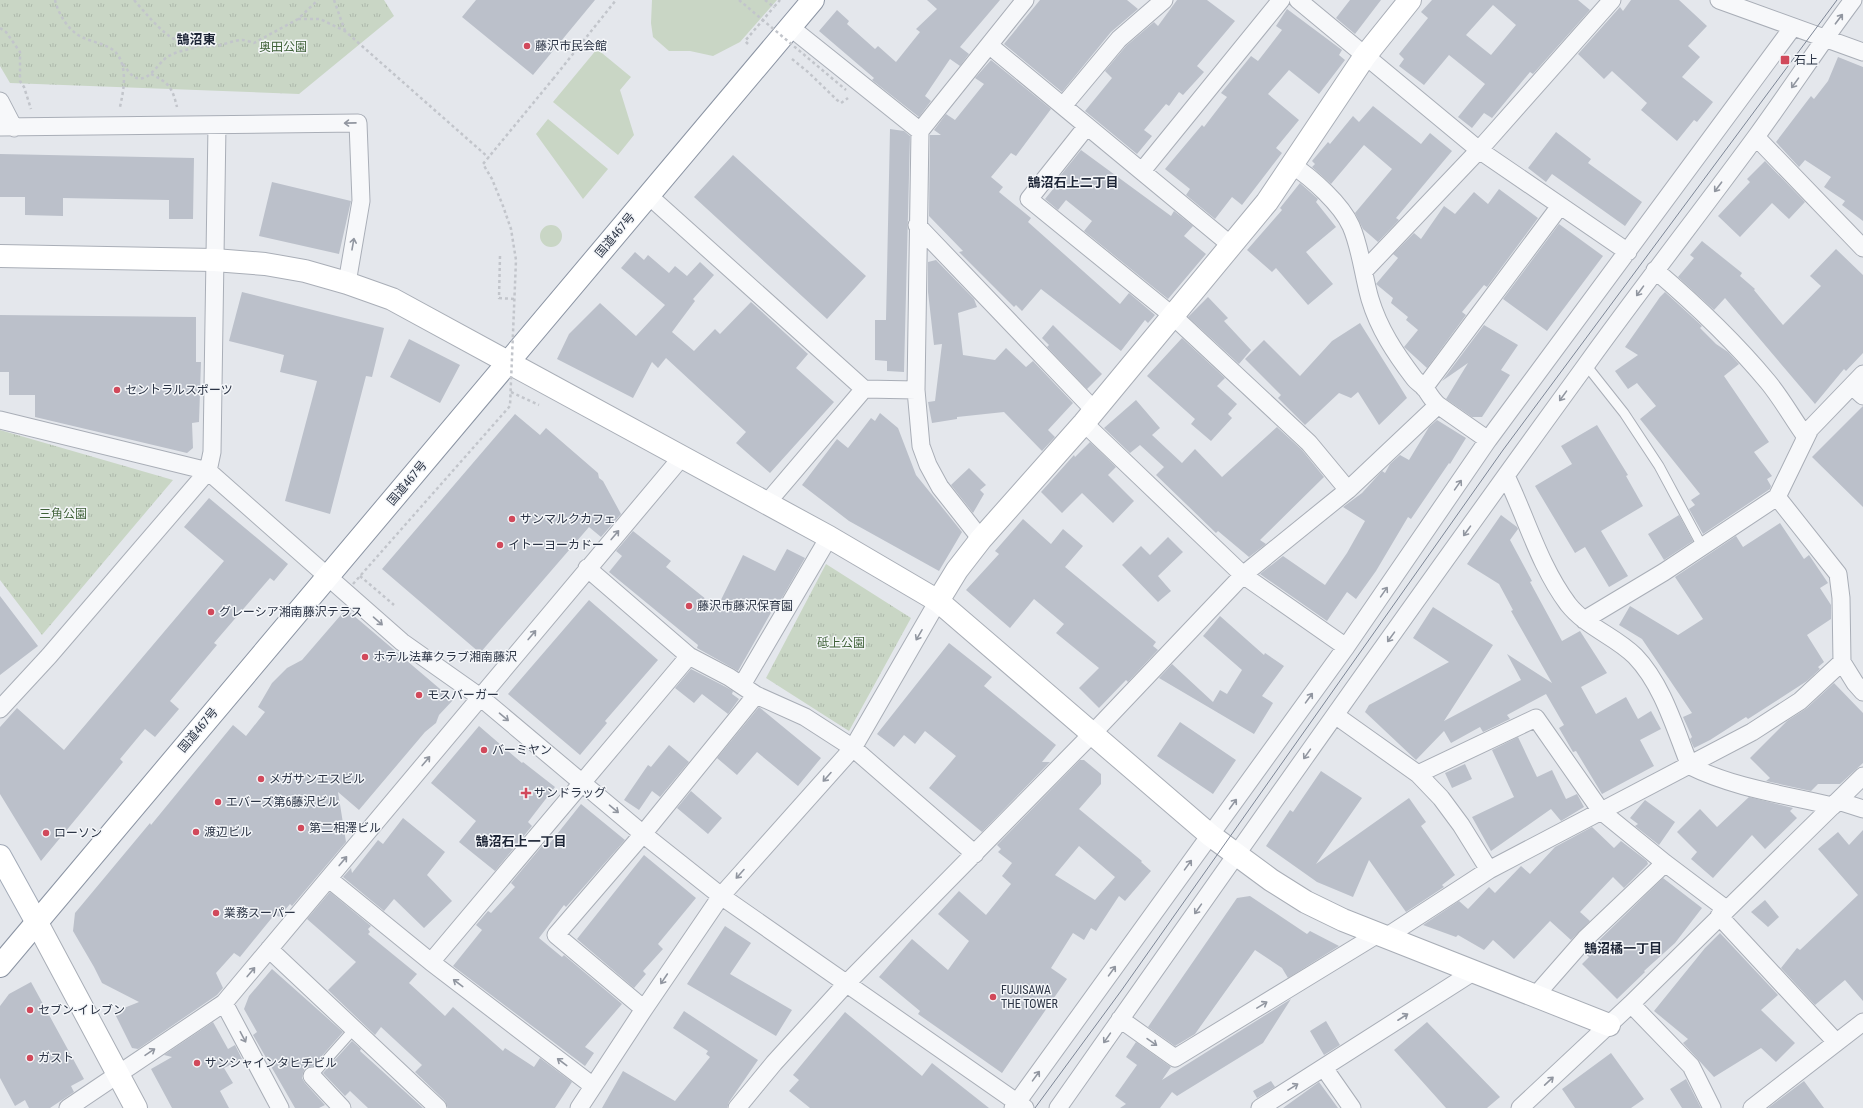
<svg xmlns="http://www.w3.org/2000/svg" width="1863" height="1108" font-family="'Roboto Condensed','Noto Sans JP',sans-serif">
  <defs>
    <pattern id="park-tufts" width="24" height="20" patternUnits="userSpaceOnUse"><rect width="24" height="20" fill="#c9d6c5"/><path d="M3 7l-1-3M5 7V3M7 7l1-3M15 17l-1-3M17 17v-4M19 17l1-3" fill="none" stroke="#adb8ab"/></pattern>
  </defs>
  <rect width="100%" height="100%" fill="#e4e7ec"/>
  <path fill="url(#park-tufts)" d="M0,0H384L394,16L299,94L10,83L0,66Z
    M0,430L173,480L42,635L0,580Z
    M826,564L911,618L849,731L766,678Z"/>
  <path fill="#c9d6c5" d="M652,0H777L740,42L713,56L690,51H669L653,37L651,23Z
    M597,49L631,77L620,90L634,135L618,155L553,102Z
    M548,119L608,169L583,199L536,134Z
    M540 236a11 11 0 1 1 22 0a11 11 0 1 1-22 0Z"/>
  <path fill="#bbc0ca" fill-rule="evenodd" d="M476,0H595L533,75L462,17Z
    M927,0H1000L960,47L969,54L960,66L950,59L925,96L931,101L919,117L872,80L874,78L819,31L837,10L849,21L847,24L875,49L878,46L896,62L920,32L916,29L937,9Z
    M1040,0H1127L1138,9L1111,32L1062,92L1004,44Z
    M1177,0H1207L1235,21L1197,66L1204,72L1183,95L1179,92L1169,106L1166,104L1144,130L1152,136L1137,154L1085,111L1112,78L1105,71L1126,46L1154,22L1158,26Z
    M1350,0H1381L1355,34L1336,18Z
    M1432,0H1578L1590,10L1533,74L1530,72L1492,118L1484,113L1472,128L1458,117L1485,84L1449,55L1424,85L1399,66L1404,59L1399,54L1428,18L1421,12ZM1493,5L1516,25L1491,55L1466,35Z
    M1631,0H1679L1707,26L1688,46L1700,57L1682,77L1713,102L1697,122L1694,120L1677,141L1641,110L1647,103L1612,71L1604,79L1578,54L1620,7L1623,11Z
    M1287,9L1342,50L1339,55L1345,60L1319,94L1289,70L1268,94L1299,120L1276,148L1282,153L1242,205L1232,197L1215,219L1186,195L1190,189L1165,169L1202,125L1204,127L1227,97L1221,93L1251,56L1258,61L1282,30L1276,26Z
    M1838,57L1863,67V221L1842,205L1845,201L1824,187L1831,177L1805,160L1799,167L1776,142L1811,96L1814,99L1828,81Z
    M991,60L1051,109L1016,156L1011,153L991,177L1003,187L999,192L1031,218L1028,222L1120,304L1129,293L1155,315L1148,323L1145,320L1121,351L1041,289L1022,311L1016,305L1014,307L959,252L963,251L929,216L930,135H941L934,130L946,114L955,120L984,84L975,78Z
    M1373,106L1421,144L1430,133L1452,151L1396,218L1399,220L1378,242L1363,229L1355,213L1392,169L1364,145L1331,184L1312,167L1315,164L1312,161L1328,142L1330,144L1353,116L1359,122Z
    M890,129L904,131L910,136L904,372L887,371V361L875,360V320H886Z
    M1556,132L1591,159L1588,163L1642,202L1625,226L1552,174L1546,182L1528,168Z
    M1081,150L1171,216L1174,211L1193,226L1184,236L1206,254L1168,299L1084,231L1092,221L1066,200L1058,210L1045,199L1054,188L1052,186Z
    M0,154L194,158L193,219H169V200L63,198V216L25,215V197H0Z
    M733,155L866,276L827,319L694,197Z
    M1765,161L1805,202L1789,219L1772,203L1740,237L1718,216L1750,182L1747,179Z
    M272,182L351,201L339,254L259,236Z
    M1300,183L1318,199L1316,202L1336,227L1306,252L1333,284L1308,305L1276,268L1272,272L1247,250L1282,210L1280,208Z
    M1499,189L1538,218L1487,287L1484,285L1462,312L1466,315L1427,368L1404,347L1418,330L1406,320L1408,317L1391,303L1393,298L1376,284L1398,258L1393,254L1414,233L1421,239L1444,206L1455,214L1474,192L1488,204Z
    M1559,224L1603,256L1547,331L1503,299Z
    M1702,241L1742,273L1740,276L1755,289L1754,290L1783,325L1821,286L1810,276L1836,249L1863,275V353L1846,371L1844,369L1815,404L1725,298L1714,310L1678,277L1694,258L1690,255Z
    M635,252L644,260L648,255L669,273L675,266L687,276L700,262L714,275L693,299L695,301L672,332L694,351L715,329L720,334L751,302L808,354L796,368L834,402L770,473L736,443L746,432L666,358L658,368L652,362L633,398L557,359L569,334L600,303L636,336L665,305L621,268Z
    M936,260L974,299L977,307L958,313L963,355L995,360L1006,348L1026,367L1033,361L1073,403L1048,430L1055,437L1042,451L1004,412L957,417V419L932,423L928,402L935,401L942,344L934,345L928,292V262Z
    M242,292L384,328L372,377L366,376L330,514L285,501L317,381L280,372L284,355L229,341Z
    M1665,292L1702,326L1700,328L1716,344L1728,352L1739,364L1724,376L1769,442L1754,452L1772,476L1767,479L1771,486L1770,489L1703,534L1689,509L1695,505L1691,500L1700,494L1640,419L1656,406L1637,383L1628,389L1615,371L1638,355L1625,347L1660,297Z
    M1208,297L1228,318L1224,321L1251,350L1239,364L1188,317Z
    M0,315L196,317V362H201L199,422L192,423L193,448L187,453L35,417V395H9V372H0Z
    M1360,323L1407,398L1379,425L1358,392L1351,398L1339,393L1305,425L1278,398L1281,395L1245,359L1264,340L1300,376L1332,341Z
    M1053,325L1102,374L1087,389L1047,347L1049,345L1042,338Z
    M1484,325L1518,345L1501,370L1510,375L1482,417H1472L1446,399L1468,363L1442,381Z
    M1182,338L1225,378L1217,386L1237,404L1228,414L1232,418L1211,441L1191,424L1195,419L1147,376Z
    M409,339L460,365L440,403L390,377Z
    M1136,400L1160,428L1152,435L1182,463L1195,449L1222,477L1277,427L1302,450L1324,477L1260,540L1266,544L1249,557L1218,531L1216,533L1156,475L1164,467L1140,445L1130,453L1104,428Z
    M1863,406V507L1812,457Z
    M880,413L898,428L916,475L962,532L939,571L849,521L802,485L837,439L848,448L871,418L875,421Z
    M515,414L540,435L546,428L598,473L599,478L603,481L621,514L601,537L589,527L480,653L382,569Z
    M1437,420L1466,438L1450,464L1449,463L1411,519L1408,517L1376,571L1356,599L1347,592L1327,621L1260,574L1283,556L1325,585L1347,553L1365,521L1343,507L1362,493L1382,471L1385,473L1390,464L1400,455L1409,460L1429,427Z
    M1597,425L1628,475L1626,476L1643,506L1601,531L1628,576L1609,587L1585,547L1575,553L1535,486L1572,464L1561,446Z
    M1090,442L1116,467L1108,475L1134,501L1113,523L1082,493L1062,513L1041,492L1074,455L1075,457Z
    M969,468L986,485L980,490L984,494L973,513L951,485Z
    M209,498L288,564L274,581L270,578L214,643L217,645L170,701L179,709L155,737L145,729L120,759L123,762L41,861L0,794V727L17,708L64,750L224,561L184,527Z
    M1501,515L1517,527L1518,529L1510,540L1532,581L1530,582L1562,641L1580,631L1607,673L1581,687L1596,714L1626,697L1638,719L1651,711L1661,729L1640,740L1654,766L1602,794L1576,751L1573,752L1559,728L1564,725L1546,694L1507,715L1510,719L1483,732L1480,727L1451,743L1444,731L1416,760L1365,712L1369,705L1449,662L1413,638L1433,607L1493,645L1444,721L1521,680L1507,654L1552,683L1511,611L1513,610L1499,584L1467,564Z
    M1679,515L1693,541L1664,560L1648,534Z
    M1023,519L1051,544L1063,529L1083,546L1065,567L1156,642L1153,646L1158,650L1128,682L1126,680L1099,708L1079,688L1099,668L1056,633L1064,624L1034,599L1010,628L966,590L999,554L995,551Z
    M1780,523L1804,559L1809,555L1828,583L1820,588L1831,605V619L1807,635L1824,662L1818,667L1820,669L1807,681L1748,719L1746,717L1710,740L1694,748L1690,739L1692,737L1683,717L1692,713L1642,639L1619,625L1630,606L1678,635L1703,619L1675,577L1736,536L1743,547Z
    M633,531L671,561L666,567L717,608L743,555L775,571L787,549L805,558L779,603L777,602L738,671L697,648L698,645L609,572L622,556L616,551Z
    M1168,537L1183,552L1158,576L1171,591L1158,602L1122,565L1141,546L1150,555Z
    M0,596L38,646L0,675Z
    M589,600L658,660L605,721L607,723L580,755L508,694Z
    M346,609L453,700L439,715L436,723L425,732L359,810L338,792L346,842L292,906L290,904L279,917L275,914L240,957L234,953L216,973L223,988L217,995L138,1049L132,1048L114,1012L139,1002L102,983L94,967L73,931L75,913L150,823L151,825L233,725L246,736L265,712L258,707L272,683L287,668L302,660Z
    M1220,616L1264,655L1265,653L1284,666L1262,696L1273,703L1254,734L1159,678L1172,664L1213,702L1220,690L1227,694L1242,670L1203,636Z
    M949,643L992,677L984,686L1056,745L1042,762H1050L982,832L929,788L956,756L925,731L915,744L904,735L894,747L877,734Z
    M691,669L724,686L733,691L732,694L739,699L728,714L702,694L694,703L675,688Z
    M1834,683L1863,713V763L1840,784H1818L1811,791L1766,781L1770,778L1750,758L1787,721L1807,708Z
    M759,707L821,758L798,786L757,752L737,775L717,758Z
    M1180,722L1236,760L1213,794L1157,756Z
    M479,726L522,763L523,762L555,787L528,822L532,826L495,871L459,842L476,821L431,783Z
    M1518,737L1537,777L1552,770L1566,799L1577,794L1584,807L1561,821L1551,809L1491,851L1472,817L1514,797L1492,750Z
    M669,745L689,762L660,797L652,791L639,810L624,800L648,765L651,767Z
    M1080,760H1084L1101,774V784L1079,809L1142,861L1141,862L1151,871L1125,901L1119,896L1096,931L1091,928L1084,940L1073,933L1051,968L1067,979L1002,1073L918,1014L920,1011L879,977L912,939L948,970L969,941L938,914L959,891L986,915L1011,884L1002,876L1012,863L998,852L1001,849L997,845ZM1079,846L1115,877L1095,900L1055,875Z
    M1465,764L1472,779L1452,788L1445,773Z
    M1321,771L1362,798L1316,864L1409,798L1426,822L1421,826L1455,875L1442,885L1444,887L1406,912L1369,860L1353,897L1317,882L1266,846L1290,810L1293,812Z
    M691,791L722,818L708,834L677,808Z
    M1749,797L1793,808L1790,811L1797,818L1765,849L1752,835L1713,878L1691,859L1697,852L1677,832L1700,809L1717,827Z
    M1645,800L1675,822L1659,845L1635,826L1638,824L1630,818Z
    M581,804L625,840L566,907L564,905L539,938L562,957L564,955L622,1004L585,1047L594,1053L585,1066L453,966L482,930L476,925L488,911L491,913L515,887L511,883L547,840L550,843Z
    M403,818L445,852L427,875L452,901L424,928L394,899L384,911L343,877L351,868L352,873L378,840L383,844Z
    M1592,827L1614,848L1621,841L1647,861L1648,864L1624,888L1613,877L1580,912L1590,921L1571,940L1550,921L1514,959L1493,940L1484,950L1458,935L1456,937L1423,925L1459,901L1468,909L1489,887L1495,893L1521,866L1530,874L1555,847Z
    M1863,830V1001L1845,980L1815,1005L1781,968L1797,948L1800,950L1858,895L1818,849L1838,832L1849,845Z
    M644,855L696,898L658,944L663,949L643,971L646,974L634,988L577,939Z
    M1663,878L1702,908L1675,943L1644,971L1645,972L1617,999L1582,964L1589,957L1585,954Z
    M330,892L371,926L368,929L370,932L368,934L417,974L409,983L445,1016L453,1007L503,1051L505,1048L534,1067L540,1058L572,1082L555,1108H448L445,1101L415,1072L422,1065L381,1027L375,1035L328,990L356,962L307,919Z
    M1250,896L1307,934L1310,931L1339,946L1288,978L1282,968L1255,950L1195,1034L1175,1046L1148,1027L1237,898Z
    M1765,900L1779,917L1768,927L1751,912Z
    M725,926L751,943L730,974L792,1010L776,1036L687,984Z
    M1720,933L1778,995L1761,1010L1795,1043L1776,1062L1761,1048L1714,1077L1683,1043L1688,1039L1654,1011L1705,948Z
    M272,969L343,1032L313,1066L305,1068L303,1073L302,1078L305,1083L325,1105L319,1108H295L253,1035L257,1032L244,1009L249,996Z
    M31,982L84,1079L71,1086L74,1092L50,1108H29L25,1100L15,1106L0,1078V1006L9,994Z
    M1291,999L1263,1043L1177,1096L1172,1092L1160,1108H1120L1126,1104L1115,1096L1137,1065L1126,1057L1136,1042L1171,1067L1162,1080Z
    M684,1011L758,1060L729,1102L727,1108H602L623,1071L675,1101L710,1057L706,1054L708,1051L673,1028Z
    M845,1012L922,1076L932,1063L989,1108H810L789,1091L799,1080L793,1075Z
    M1326,1021L1340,1045L1324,1055L1310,1031Z
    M213,1022L228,1049L235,1045L242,1059L224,1068L233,1083L220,1091L229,1108H172L151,1069L172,1057L164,1055Z
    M1427,1022L1500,1097L1487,1108H1446L1394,1050Z
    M352,1041L361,1049L360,1051L423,1108H368L350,1091L345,1096L323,1073Z
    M1611,1053L1644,1099L1631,1108H1575L1562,1089Z
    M1686,1079L1701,1108H1682L1670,1089Z
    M1271,1081L1275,1087L1257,1098L1253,1091Z
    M1804,1081L1824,1108H1768Z
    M1319,1082L1338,1108H1283Z"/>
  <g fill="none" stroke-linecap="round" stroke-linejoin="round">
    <defs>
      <path id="lane" d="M1586,365L1624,413L1659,466L1702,546
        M312,1076L354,1029"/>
      <path id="street" d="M1298,0L1479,150L1628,252
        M1719,0L1863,52
        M790,27L920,131
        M989,45L1232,246
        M0,101L14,128
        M1063,106L1119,39L1164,0
        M1087,126L1029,199L1173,316L1309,443L1348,490
        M0,127L358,123L361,201L347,283
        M1756,137L1863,248
        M1292,165C1312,178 1341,204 1351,226C1361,249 1363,275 1370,299C1379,329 1395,353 1414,378C1417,382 1422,385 1425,388C1429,394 1432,400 1438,405L1488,440
        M1142,171L1281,0
        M648,195L864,389L916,390
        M917,225L1094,410
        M1655,270C1696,305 1734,341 1768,382C1782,399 1793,419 1806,437
        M1364,271L1479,150L1612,0
        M1852,386L1863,396
        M1424,388L1560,206
        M0,420L208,471L402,642L480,697L643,834L721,896L1025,1108
        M1084,423L1243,575L1346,647
        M1506,476C1527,519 1539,565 1568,604C1586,627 1615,636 1635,656C1663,685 1675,729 1690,766C1734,788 1786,795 1833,806
        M1777,497L1838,574L1841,598L1842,662L1855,683L1863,692
        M766,504L864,389
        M981,539L940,487L928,465L921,446L916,390L920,131L1025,0
        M587,568L689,656L729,677L756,695L805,717L853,748L975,854
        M1584,620L1664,572L1777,497L1810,429L1863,374
        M742,685L829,537
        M0,709L49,656L208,471L212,452L217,125
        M1335,715L1418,774L1441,798L1461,825L1489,870
        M1418,774L1536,718L1601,811L1665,863L1726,909
        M1838,801L1863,809
        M329,879L431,962L593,1086
        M1719,916L1836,1042
        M1386,937L1489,870L1752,732L1800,701L1842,662
        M269,949L438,1108
        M431,962L689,656
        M1535,996L1585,939L1665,863
        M224,1003L280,1108
        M1631,1004L1691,1066L1712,1108
        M644,1009L556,935L643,834L756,695
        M1120,1019L1175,1058L1378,934
        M1324,1068L1352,1108
        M312,1076L342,1108
        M68,1108L224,1003L681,458
        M579,1108L644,1009L721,896L853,748L938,601
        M737,1108L774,1063L846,984L1092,734L1243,575L1348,490L1438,405
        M1013,1108L1346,647L1488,440L1793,27
        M1058,1108C1233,859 1407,611 1586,365C1642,287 1701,212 1758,134C1790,90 1820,44 1853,0
        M1260,1108L1473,972
        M1520,1108L1631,1004L1863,776
        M1752,1108L1863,1022"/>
      <path id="secondary" d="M0,256L214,260L265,264L305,271L347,283L392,299L829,537L938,601L1210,835L1271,880L1306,902L1343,920L1609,1025
        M938,601L957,570L981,539L1084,423L1267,202L1365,56L1410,0
        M36,921L136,1108"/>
      <path id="primary" d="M0,856L36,921"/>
      <path id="highway" d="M0,966L813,0"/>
    </defs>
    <use href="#lane" stroke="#a9aeb7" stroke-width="11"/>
    <use href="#street" stroke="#a9aeb7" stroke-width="19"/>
    <use href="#secondary" stroke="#a9aeb7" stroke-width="24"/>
    <use href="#primary" stroke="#a3abb8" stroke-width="24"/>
    <use href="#highway" stroke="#8b94a3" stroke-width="24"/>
    <path stroke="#c2c5cb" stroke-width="2.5" stroke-dasharray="3 3" stroke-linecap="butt" d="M55,0C58,13 67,28 78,35C94,45 116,42 122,64C126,78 123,93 120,107
      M134,0C158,27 175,52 215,46C223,45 235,40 242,40C246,40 251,42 254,43L298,19L318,0
      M334,0L345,31
      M765,0L774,7L780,0
      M298,19H320L345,31L489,158
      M0,28L6,32L20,52V81L24,87L31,109
      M748,44L745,41L774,7
      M792,59L808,72L837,100L841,103L848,98
      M123,64C126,68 129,73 133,76C147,86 158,63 167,57C175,52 185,50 194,48
      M151,74C169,83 172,87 177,107
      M553,79L616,0
      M500,256L499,298L514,299
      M511,392L539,405
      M360,576L394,605"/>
    <use href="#lane" stroke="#f7f8fa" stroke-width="9"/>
    <use href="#street" stroke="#f7f8fa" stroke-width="17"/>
    <use href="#secondary" stroke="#fff" stroke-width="22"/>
    <use href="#primary" stroke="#fff" stroke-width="22"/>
    <use href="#highway" stroke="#fff" stroke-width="22"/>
    <path stroke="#7d8696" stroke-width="1" d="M1035,1108L1121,991L1503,450L1837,0"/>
    <path stroke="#c2c5cb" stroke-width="2.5" stroke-dasharray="3 3" stroke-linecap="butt" d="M739,0L846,90
      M353,584L510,406L516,260L511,229L503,206L492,179L483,164L553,79"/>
  </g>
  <defs><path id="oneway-shaft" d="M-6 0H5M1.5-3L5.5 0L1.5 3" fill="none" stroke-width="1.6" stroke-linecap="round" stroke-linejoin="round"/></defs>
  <g stroke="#9196a0">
    <use href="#oneway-shaft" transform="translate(1839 19) rotate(-53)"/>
    <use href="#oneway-shaft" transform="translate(1795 83) rotate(126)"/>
    <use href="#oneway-shaft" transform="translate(350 123) rotate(179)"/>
    <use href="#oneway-shaft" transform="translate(1718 187) rotate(127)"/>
    <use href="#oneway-shaft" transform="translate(353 244) rotate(-80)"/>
    <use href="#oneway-shaft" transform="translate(1640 291) rotate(126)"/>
    <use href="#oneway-shaft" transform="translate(1563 396) rotate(126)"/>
    <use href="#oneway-shaft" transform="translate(1458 485) rotate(-55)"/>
    <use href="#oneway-shaft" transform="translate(1467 531) rotate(126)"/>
    <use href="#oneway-shaft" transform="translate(615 535) rotate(-50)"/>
    <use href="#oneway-shaft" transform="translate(1384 592) rotate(-55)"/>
    <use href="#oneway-shaft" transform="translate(378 621) rotate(41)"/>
    <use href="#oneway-shaft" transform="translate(532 635) rotate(-50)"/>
    <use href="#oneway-shaft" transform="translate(919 635) rotate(120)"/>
    <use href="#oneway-shaft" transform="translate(1391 637) rotate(126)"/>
    <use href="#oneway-shaft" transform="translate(1309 698) rotate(-54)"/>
    <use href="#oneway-shaft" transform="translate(504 717) rotate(40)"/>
    <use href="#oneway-shaft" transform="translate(1307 754) rotate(125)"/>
    <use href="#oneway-shaft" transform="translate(426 761) rotate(-50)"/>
    <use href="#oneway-shaft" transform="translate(827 777) rotate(132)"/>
    <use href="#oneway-shaft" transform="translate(1233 804) rotate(-54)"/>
    <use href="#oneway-shaft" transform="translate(614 809) rotate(40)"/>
    <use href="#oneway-shaft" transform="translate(343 861) rotate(-50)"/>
    <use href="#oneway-shaft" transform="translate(1188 865) rotate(-54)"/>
    <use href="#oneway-shaft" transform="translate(740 874) rotate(132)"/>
    <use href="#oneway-shaft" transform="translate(1198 909) rotate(125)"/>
    <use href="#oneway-shaft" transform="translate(1112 971) rotate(-54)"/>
    <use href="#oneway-shaft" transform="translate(251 972) rotate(-50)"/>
    <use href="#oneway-shaft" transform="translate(664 979) rotate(124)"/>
    <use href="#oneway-shaft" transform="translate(458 983) rotate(-143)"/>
    <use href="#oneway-shaft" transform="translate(1262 1005) rotate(-31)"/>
    <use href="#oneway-shaft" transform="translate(1403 1017) rotate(-33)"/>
    <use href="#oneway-shaft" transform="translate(243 1037) rotate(62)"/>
    <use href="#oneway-shaft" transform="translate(1107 1038) rotate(125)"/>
    <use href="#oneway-shaft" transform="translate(1152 1042) rotate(35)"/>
    <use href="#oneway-shaft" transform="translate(150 1052) rotate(-34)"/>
    <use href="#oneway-shaft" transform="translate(562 1062) rotate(-143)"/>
    <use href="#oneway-shaft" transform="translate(1036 1076) rotate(-54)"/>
    <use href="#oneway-shaft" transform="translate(1549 1081) rotate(-43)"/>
    <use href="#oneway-shaft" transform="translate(1293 1087) rotate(-32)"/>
  </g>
  <g fill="#d1495b" stroke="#f4f6f9" stroke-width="1.5">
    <circle cx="527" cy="46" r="4"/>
    <rect x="1780" y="55" width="10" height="10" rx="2"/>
    <circle cx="117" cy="390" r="4"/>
    <circle cx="512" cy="519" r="4"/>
    <circle cx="500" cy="545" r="4"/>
    <circle cx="689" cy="606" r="4"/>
    <circle cx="211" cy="612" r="4"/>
    <circle cx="365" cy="657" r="4"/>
    <circle cx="419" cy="695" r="4"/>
    <circle cx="484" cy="750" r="4"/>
    <circle cx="261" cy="779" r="4"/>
    <path d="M524 787h4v4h4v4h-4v4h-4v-4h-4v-4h4z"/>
    <circle cx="218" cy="802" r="4"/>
    <circle cx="301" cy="828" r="4"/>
    <circle cx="196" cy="832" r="4"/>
    <circle cx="46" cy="833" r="4"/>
    <circle cx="216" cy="913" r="4"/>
    <circle cx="993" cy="997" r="4"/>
    <circle cx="30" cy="1010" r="4"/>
    <circle cx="30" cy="1058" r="4"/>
    <circle cx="197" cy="1063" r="4"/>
  </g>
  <g text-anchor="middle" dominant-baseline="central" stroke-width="3" stroke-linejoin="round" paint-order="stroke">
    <g font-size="12" fill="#2b3445" stroke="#f4f6f9" text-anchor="start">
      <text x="535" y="46">藤沢市民会館</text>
      <text x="1794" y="60">石上</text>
      <text x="125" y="390">セントラルスポーツ</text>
      <text x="520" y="519">サンマルクカフェ</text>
      <text x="508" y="545">イトーヨーカドー</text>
      <text x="697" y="606">藤沢市藤沢保育園</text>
      <text x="219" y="612">グレーシア湘南藤沢テラス</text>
      <text x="373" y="657">ホテル法華クラブ湘南藤沢</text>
      <text x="427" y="695">モスバーガー</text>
      <text x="492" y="750">バーミヤン</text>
      <text x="269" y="779">メガサンエスビル</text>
      <text x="534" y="793">サンドラッグ</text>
      <text x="226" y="802">エバーズ第6藤沢ビル</text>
      <text x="309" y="828">第二相澤ビル</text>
      <text x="204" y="832">渡辺ビル</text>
      <text x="54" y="833">ローソン</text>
      <text x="224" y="913">業務スーパー</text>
      <text x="1001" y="990">FUJISAWA<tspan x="1001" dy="14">THE TOWER</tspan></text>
      <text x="38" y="1010">セブン-イレブン</text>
      <text x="38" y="1058">ガスト</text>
      <text x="205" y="1063">サンシャインタヒチビル</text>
    </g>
    <g font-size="12" fill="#3f6138" stroke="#f4f6f9">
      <text x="283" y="47">奥田公園</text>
      <text x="63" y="514">三角公園</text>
      <text x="841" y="643">砥上公園</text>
    </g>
    <g font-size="12" fill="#2b3445" stroke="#f4f6f9">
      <text transform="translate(615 235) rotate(-50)">国道467号</text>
      <text transform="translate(407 483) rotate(-50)">国道467号</text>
      <text transform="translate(198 730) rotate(-50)">国道467号</text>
    </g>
    <g font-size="13" font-weight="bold" fill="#1d2536" stroke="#f4f6f9">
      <text x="196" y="39">鵠沼東</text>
      <text x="1073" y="182">鵠沼石上二丁目</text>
      <text x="521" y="841">鵠沼石上一丁目</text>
      <text x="1623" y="948">鵠沼橘一丁目</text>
    </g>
  </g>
</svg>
